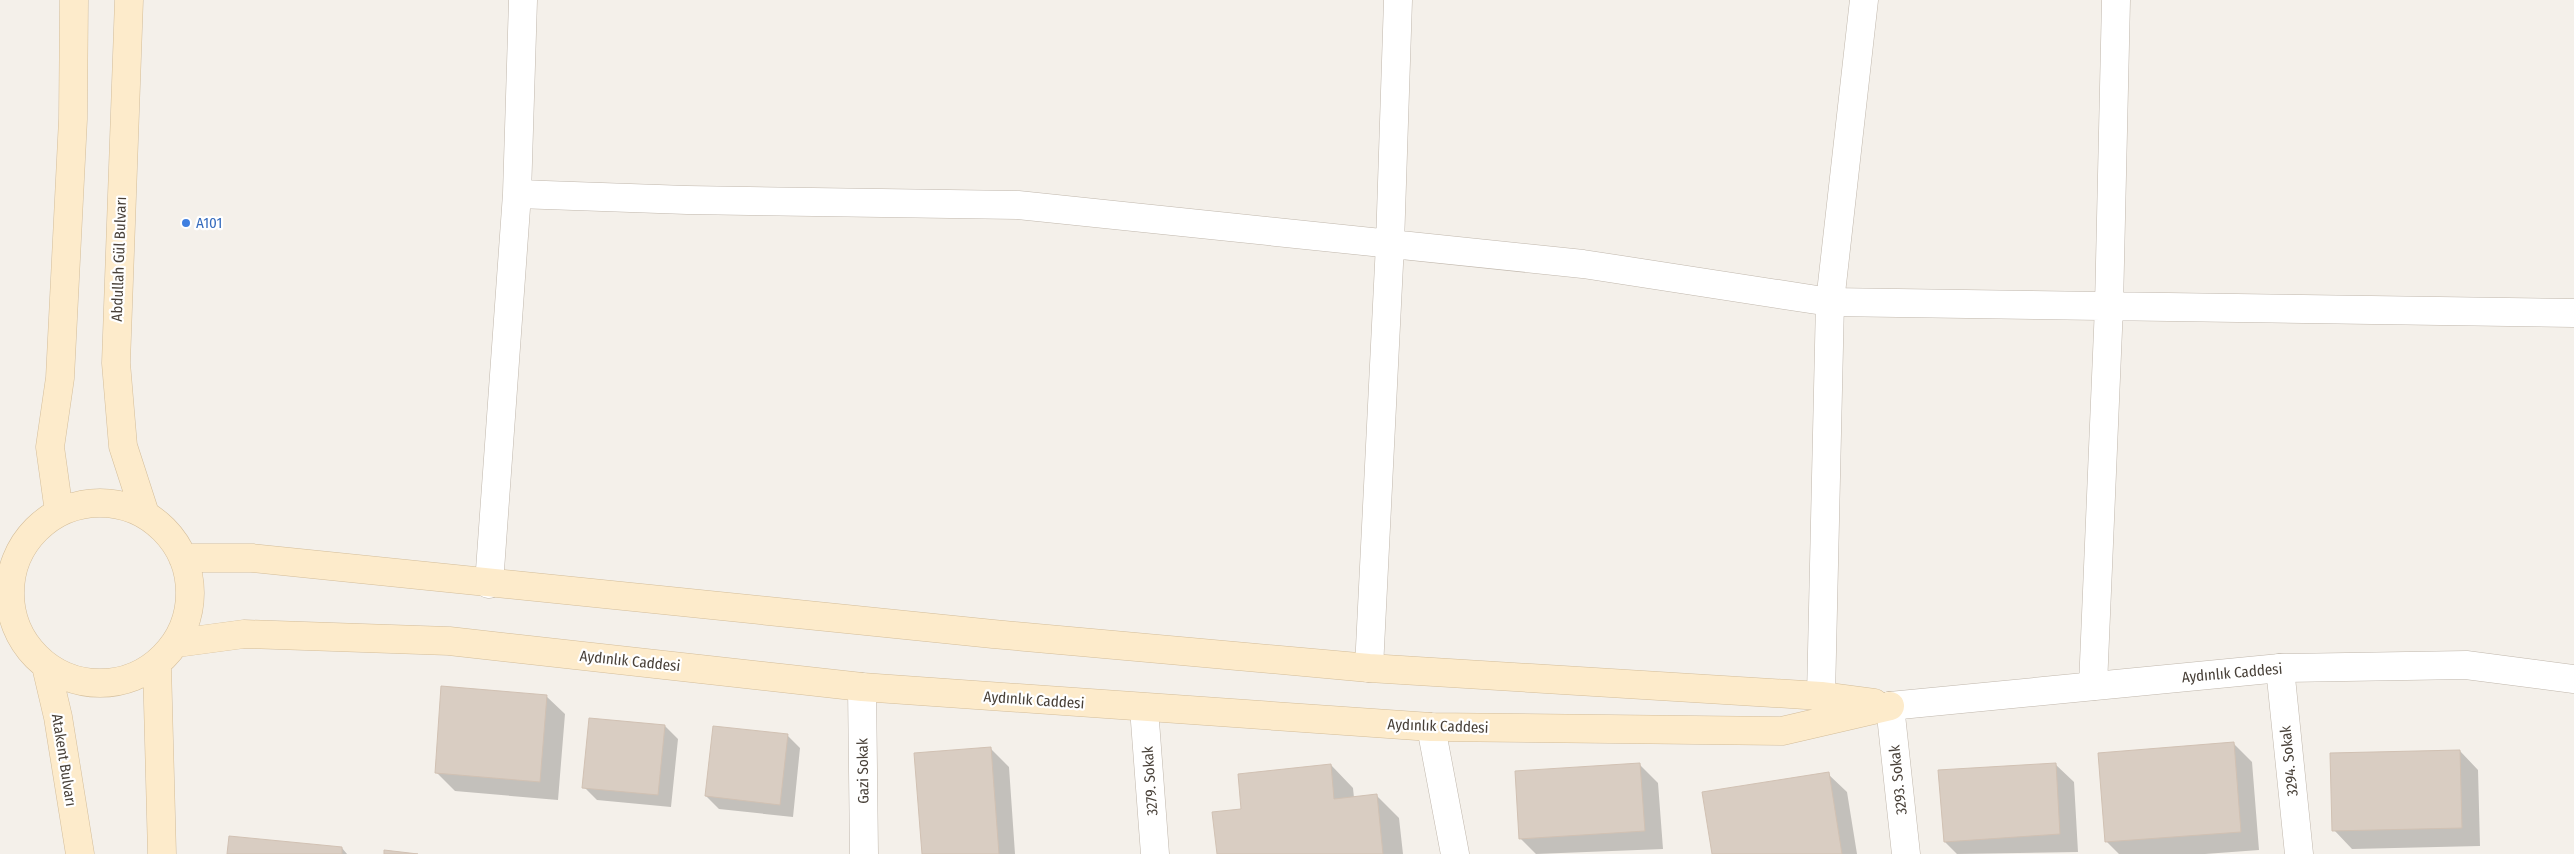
<svg xmlns="http://www.w3.org/2000/svg" width="2574" height="854" font-family="'Fira Sans Condensed',sans-serif">
  <rect width="100%" height="100%" fill="#f4f0ea"/>
  <path fill="#0003" d="M546,696L565,714L558,800L455,791L436,772Z
    M665,726L678,739L671,807L597,800L584,787Z
    M787,735L800,748L793,817L719,809L706,796Z
    M2233,743L2252,762L2259,850L2205,854H2119L2107,842L2099,754Z
    M990,748L1009,767L1015,854H923Z
    M2460,751L2478,770L2480,846L2352,849L2334,830Z
    M2055,764L2074,782L2078,852L1957,854L1945,842Z
    M1331,765L1353,788L1354,798L1376,795L1399,818L1403,854H1218L1242,810Z
    M1640,765L1658,783L1663,849L1536,854L1520,838Z
    M1828,774L1847,792L1857,854H1713Z
    M342,848L347,854H228Z"/>
  <path fill="#d9cdc2" stroke="#d1c1b3" d="M441,686L547,695L540,782L435,773Z
    M589,718L665,725L658,795L582,788Z
    M713,726L788,734L780,805L705,796Z
    M2234,742L2241,832L2105,842L2098,753Z
    M991,747L999,854H922L914,753Z
    M2460,750L2462,828L2332,831L2330,753Z
    M1640,763L1645,831L1519,839L1515,771Z
    M2056,763L2060,834L1944,842L1938,770Z
    M1331,764L1334,799L1377,794L1383,854H1217L1212,812L1241,809L1238,774Z
    M1829,772L1842,854H1712L1702,792Z
    M229,836L342,847V854H227Z
    M384,850L418,854H384Z"/>
  <g fill="none" stroke-linecap="round" stroke-linejoin="round">
    <defs>
      <path id="minor" d="M517,194L687,200L1018,205L1583,264L1830,302L2574,313
        M489,584L517,194L523,0
        M1369,668L1390,244L1398,0
        M2280,668L2299,854
        M2093,686L2109,306L2116,0
        M862,687L864,854
        M1821,696L1830,302L1864,0
        M1890,706L1906,854
        M1144,708L1155,854"/>
      <path id="tertiary" d="M1890,706L2280,668L2466,665L2574,679
        M1431,727L1455,854"/>
      <path id="secondary" d="M129,0L116,363L123,446L145,514
        M10 593a90 90 0 1 1 180 0a90 90 0 1 1-180 0Z
        M59,512L50,447L60,378L73,119L74,0
        M183,558H252L993,634L1369,668L1821,696L1874,703
        M177,643L244,634L449,641L862,687L1431,727L1782,731L1890,706
        M157,665L162,854
        M46,666L58,717L80,854"/>
    </defs>
    <use href="#minor" stroke="#c0b7ac" stroke-width="29"/>
    <use href="#tertiary" stroke="#c0b7ac" stroke-width="29"/>
    <use href="#secondary" stroke="#d3bd9a" stroke-width="29"/>
    <use href="#minor" stroke="#fff" stroke-width="28"/>
    <use href="#tertiary" stroke="#fff" stroke-width="28"/>
    <use href="#secondary" stroke="#fdebcb" stroke-width="28"/>
  </g>
  <circle fill="#3f7fe0" stroke="#fff" stroke-width="2" cx="186" cy="223" r="5"/>
  <g text-anchor="middle" dominant-baseline="central" stroke-width="4.5" stroke-linejoin="round" paint-order="stroke">
    <g font-size="15" fill="#366cbe" stroke="#fff" text-anchor="start">
      <text x="196" y="223">A101</text>
    </g>
    <g font-size="15" fill="#484038" stroke="#fff">
      <text transform="translate(119 259) rotate(-88)">Abdullah Gül Bulvarı</text>
      <text transform="translate(630 661) rotate(6)">Aydınlık Caddesi</text>
      <text transform="translate(2232 673) rotate(-5)">Aydınlık Caddesi</text>
      <text transform="translate(1034 700) rotate(4)">Aydınlık Caddesi</text>
      <text transform="translate(1438 726) rotate(2)">Aydınlık Caddesi</text>
      <text transform="translate(64 760) rotate(81)">Atakent Bulvarı</text>
      <text transform="translate(2289 761) rotate(-96)">3294. Sokak</text>
      <text transform="translate(863 771) rotate(-91)">Gazi Sokak</text>
      <text transform="translate(1898 780) rotate(-96)">3293. Sokak</text>
      <text transform="translate(1150 781) rotate(-94)">3279. Sokak</text>
    </g>
  </g>
</svg>
